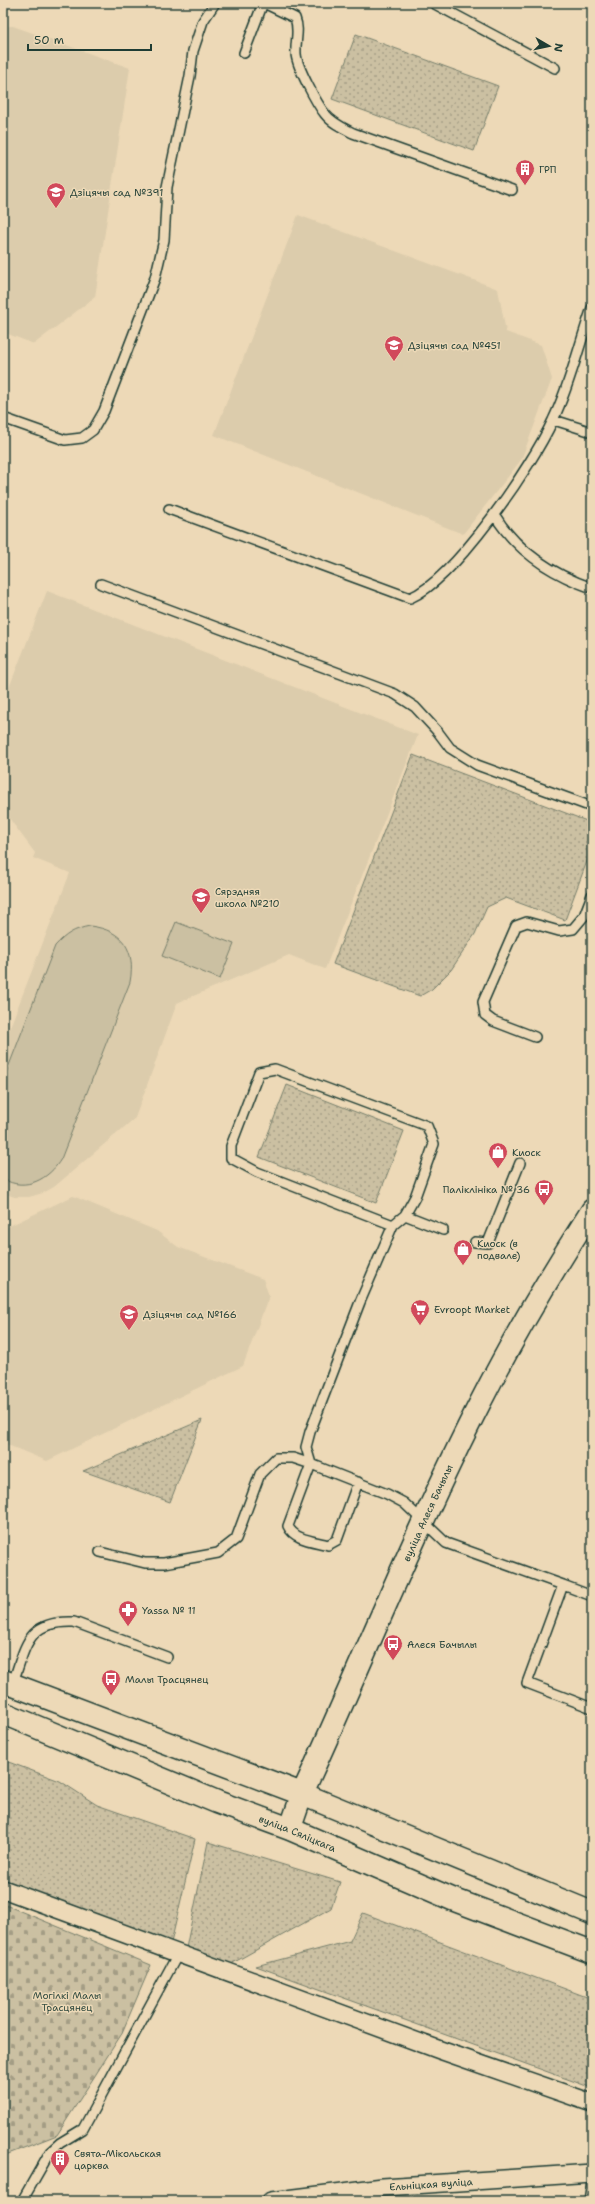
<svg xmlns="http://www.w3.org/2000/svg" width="595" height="2204" font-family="'Shantell Sans',sans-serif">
  <defs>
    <pattern id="green-dots" width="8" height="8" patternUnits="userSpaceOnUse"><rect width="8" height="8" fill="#cbc0a2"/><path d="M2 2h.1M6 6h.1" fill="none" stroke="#a49d85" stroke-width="1.8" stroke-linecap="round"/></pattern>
    <pattern id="cemetery-stones" width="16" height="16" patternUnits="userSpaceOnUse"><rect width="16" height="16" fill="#cbc0a2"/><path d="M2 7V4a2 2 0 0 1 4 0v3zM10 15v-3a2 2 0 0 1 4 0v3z" fill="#a49d85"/></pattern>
  </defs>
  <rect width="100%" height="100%" fill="#edd9b7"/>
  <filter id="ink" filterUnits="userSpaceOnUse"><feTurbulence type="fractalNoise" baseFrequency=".025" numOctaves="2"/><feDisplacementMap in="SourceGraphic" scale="8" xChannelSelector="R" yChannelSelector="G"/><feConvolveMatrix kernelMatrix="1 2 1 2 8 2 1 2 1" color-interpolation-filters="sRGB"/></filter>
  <g filter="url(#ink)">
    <path fill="#dcccac" d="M3,26H13L130,68L95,297L34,344L3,332Z
      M298,215L498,289L506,332L541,345L552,379L521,460L463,534L214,435Z
      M47,591L418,735L325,969L289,955L177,1003L135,1118L54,1187L43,1193L29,1197H15L3,1193V1045L70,873L33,858L35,853L3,810V703Z
      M73,1196L157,1231L178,1247L263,1279L269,1296L243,1366L47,1461L3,1443V1229Z"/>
    <path fill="url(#green-dots)" stroke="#757e6b" d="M356,34L498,86L474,151L332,99Z
      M413,755L592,823V848L565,920L506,898L487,907L475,934L451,970L432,989L420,996L333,964Z
      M287,1085L404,1131L376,1203L259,1157Z
      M202,1420L170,1502L83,1471Z
      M3,1760L60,1781L97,1805L195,1839L171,1943L3,1880Z
      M208,1842L340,1882L331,1908L231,1964L186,1948Z
      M363,1913L592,1999V2088L256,1966L350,1941Z"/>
    <path fill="url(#cemetery-stones)" stroke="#757e6b" d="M3,1904L151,1965L121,2035L57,2135L3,2156Z"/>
    <path fill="#cbc0a2" stroke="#757e6b" d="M176,922L234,944L220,979L162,956Z
      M90,926C123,930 136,950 130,982L61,1159C49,1179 26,1192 3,1179V1081L55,946C66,934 74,929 90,926Z"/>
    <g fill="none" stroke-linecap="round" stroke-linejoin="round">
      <defs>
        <path id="service" d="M264,3L295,18C300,31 295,40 296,54C297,67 317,104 325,114C332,123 343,128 353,133L512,190
          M433,3L555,68
          M244,53L263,3
          M3,418L65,440L82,438L93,430L104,411L155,278L164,240L167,187L190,76L193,51L203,21L215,3
          M554,420L592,432
          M169,509L410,598C455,579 532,466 553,420C570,385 579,345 592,308
          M494,514C516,551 552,574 592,588
          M101,584L395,694L415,707L438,732L450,748L477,765L592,807
          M535,1037L493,1021L485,1015L483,1002L516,926L527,922L559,931L573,929L584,916L592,895
          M405,1215L443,1230
          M475,1242L488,1243L520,1163
          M358,1482L337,1540L328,1545C314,1541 294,1540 288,1526L311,1464L306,1447L310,1432L360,1302L393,1225L405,1215L415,1197L434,1144L427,1126L275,1069L259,1072L231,1146V1158L257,1172L393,1225
          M100,1552L145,1563H164L218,1553L236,1539L260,1474L276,1458H293L311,1464L387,1494L404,1503L446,1543L563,1585L527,1683L592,1708
          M563,1585L592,1596
          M12,1685C26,1647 26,1620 74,1622L167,1657
          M22,2201L50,2152L60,2143L83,2129L179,1952
          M589,2201L592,2181"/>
        <g id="minor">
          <path d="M3,1889L440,2050L592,2103"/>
          <path id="s1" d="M271,2201L383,2187L592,2173"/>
        </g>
        <g id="tertiary">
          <path id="s2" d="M290,1829L302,1794C362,1664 415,1530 480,1403C514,1336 552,1272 592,1210"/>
        </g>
        <g id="secondary">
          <path d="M3,1681L302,1794L592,1913"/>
          <path id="s3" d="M3,1713L217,1802L290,1829L452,1899L592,1952"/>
        </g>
      </defs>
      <use href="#service" stroke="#1f3d34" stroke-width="12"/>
      <use href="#minor" stroke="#1f3d34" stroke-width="20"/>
      <use href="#tertiary" stroke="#1f3d34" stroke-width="24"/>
      <use href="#secondary" stroke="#1f3d34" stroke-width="25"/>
      <use href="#service" stroke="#edd9b7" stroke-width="9"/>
      <use href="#minor" stroke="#edd9b7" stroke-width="17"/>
      <use href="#tertiary" stroke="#edd9b7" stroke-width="21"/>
      <use href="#secondary" stroke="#edd9b7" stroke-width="22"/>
    </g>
  </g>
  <defs>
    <symbol id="building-pin" viewBox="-11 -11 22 30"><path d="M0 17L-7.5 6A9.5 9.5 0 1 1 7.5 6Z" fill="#d1495b" stroke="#edd9b7"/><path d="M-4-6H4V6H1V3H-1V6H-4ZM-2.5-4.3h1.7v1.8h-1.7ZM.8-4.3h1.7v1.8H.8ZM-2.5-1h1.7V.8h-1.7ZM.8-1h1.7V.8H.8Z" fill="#fff"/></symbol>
    <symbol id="school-pin" viewBox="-11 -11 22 30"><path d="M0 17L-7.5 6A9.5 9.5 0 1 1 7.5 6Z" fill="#d1495b" stroke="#edd9b7"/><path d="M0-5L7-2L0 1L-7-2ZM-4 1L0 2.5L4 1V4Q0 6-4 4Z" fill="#fff"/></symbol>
    <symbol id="shop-pin" viewBox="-11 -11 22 30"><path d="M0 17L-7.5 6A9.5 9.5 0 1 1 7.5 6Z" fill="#d1495b" stroke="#edd9b7"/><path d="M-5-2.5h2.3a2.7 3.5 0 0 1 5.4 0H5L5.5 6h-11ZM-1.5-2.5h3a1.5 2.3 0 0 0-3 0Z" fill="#fff"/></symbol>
    <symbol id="bus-pin" viewBox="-11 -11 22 30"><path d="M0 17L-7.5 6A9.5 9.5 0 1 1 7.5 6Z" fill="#d1495b" stroke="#edd9b7"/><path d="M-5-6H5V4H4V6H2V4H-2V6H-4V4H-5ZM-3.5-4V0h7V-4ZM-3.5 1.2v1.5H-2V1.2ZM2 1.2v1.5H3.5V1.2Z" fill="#fff"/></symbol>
    <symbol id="supermarket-pin" viewBox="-11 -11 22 30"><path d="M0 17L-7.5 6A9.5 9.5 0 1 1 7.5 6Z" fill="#d1495b" stroke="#edd9b7"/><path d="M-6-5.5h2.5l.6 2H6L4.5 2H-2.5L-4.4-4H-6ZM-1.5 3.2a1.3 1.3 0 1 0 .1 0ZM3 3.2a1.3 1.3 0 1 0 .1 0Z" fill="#fff"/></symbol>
    <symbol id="pharmacy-pin" viewBox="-11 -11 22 30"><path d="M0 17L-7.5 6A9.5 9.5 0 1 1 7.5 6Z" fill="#d1495b" stroke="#edd9b7"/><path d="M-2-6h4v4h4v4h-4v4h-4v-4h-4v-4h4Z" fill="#fff"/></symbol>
  </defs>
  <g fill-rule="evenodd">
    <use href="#building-pin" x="514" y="158" width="22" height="30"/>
    <use href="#school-pin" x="45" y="181" width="22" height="30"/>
    <use href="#school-pin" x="383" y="334" width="22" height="30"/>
    <use href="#school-pin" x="190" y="886" width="22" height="30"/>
    <use href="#shop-pin" x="487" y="1141" width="22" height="30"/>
    <use href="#bus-pin" x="533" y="1178" width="22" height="30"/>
    <use href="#shop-pin" x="452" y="1238" width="22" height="30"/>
    <use href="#supermarket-pin" x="409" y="1298" width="22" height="30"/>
    <use href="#school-pin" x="118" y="1303" width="22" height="30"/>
    <use href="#pharmacy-pin" x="117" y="1599" width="22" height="30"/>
    <use href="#bus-pin" x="382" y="1633" width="22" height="30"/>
    <use href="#bus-pin" x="100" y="1668" width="22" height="30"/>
    <use href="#building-pin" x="49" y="2148" width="22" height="30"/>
  </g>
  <g text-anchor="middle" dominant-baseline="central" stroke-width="3" stroke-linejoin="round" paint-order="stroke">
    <g font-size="10" fill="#1f3d34" stroke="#edd9b7" text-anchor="start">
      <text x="539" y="169">ГРП</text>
      <text x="70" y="192">Дзіцячы сад №391</text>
      <text x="408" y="345">Дзіцячы сад №451</text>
      <text x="215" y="891">Сярэдняя<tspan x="215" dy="12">школа №210</tspan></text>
      <text x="512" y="1152">Киоск</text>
      <text x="530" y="1189" text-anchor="end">Паліклініка № 36</text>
      <text x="477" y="1243">Киоск (в<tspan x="477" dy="12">подвале)</tspan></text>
      <text x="434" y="1309">Evroopt Market</text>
      <text x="143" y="1314">Дзіцячы сад №166</text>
      <text x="142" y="1610">Yassa № 11</text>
      <text x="407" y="1644">Алеся Бачылы</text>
      <text x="125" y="1679">Малы Трасцянец</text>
      <text x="74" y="2153">Свята-Мікольская<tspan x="74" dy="12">царква</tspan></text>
    </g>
    <g font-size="10" fill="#1f3d34" stroke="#edd9b7">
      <text stroke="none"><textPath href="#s2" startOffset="345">вуліца Алеся Бачылы</textPath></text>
      <text stroke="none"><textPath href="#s3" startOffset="318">вуліца Сяліцкага</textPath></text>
      <text stroke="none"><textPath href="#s1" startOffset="161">Ельніцкая вуліца</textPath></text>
    </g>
    <g font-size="10" fill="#304a3f" stroke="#edd9b7">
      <text x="67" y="1995">Могілкі Малы<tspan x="67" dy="12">Трасцянец</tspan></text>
    </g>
  </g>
  <rect width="595" height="2204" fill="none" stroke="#edd9b7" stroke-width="16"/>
  <rect x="8" y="8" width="579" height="2188" fill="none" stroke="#1f3d34" stroke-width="1.5" filter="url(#ink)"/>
  <g transform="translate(549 46) rotate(99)" stroke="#edd9b7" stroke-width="3" paint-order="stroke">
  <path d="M0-3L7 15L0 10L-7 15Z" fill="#1f3d34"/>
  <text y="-6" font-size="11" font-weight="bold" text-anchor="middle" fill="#1f3d34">N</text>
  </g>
  <path d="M28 44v6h123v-6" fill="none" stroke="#1f3d34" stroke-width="2"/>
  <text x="34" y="44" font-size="12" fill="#1f3d34" stroke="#edd9b7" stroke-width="3" paint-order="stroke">50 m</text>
</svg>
